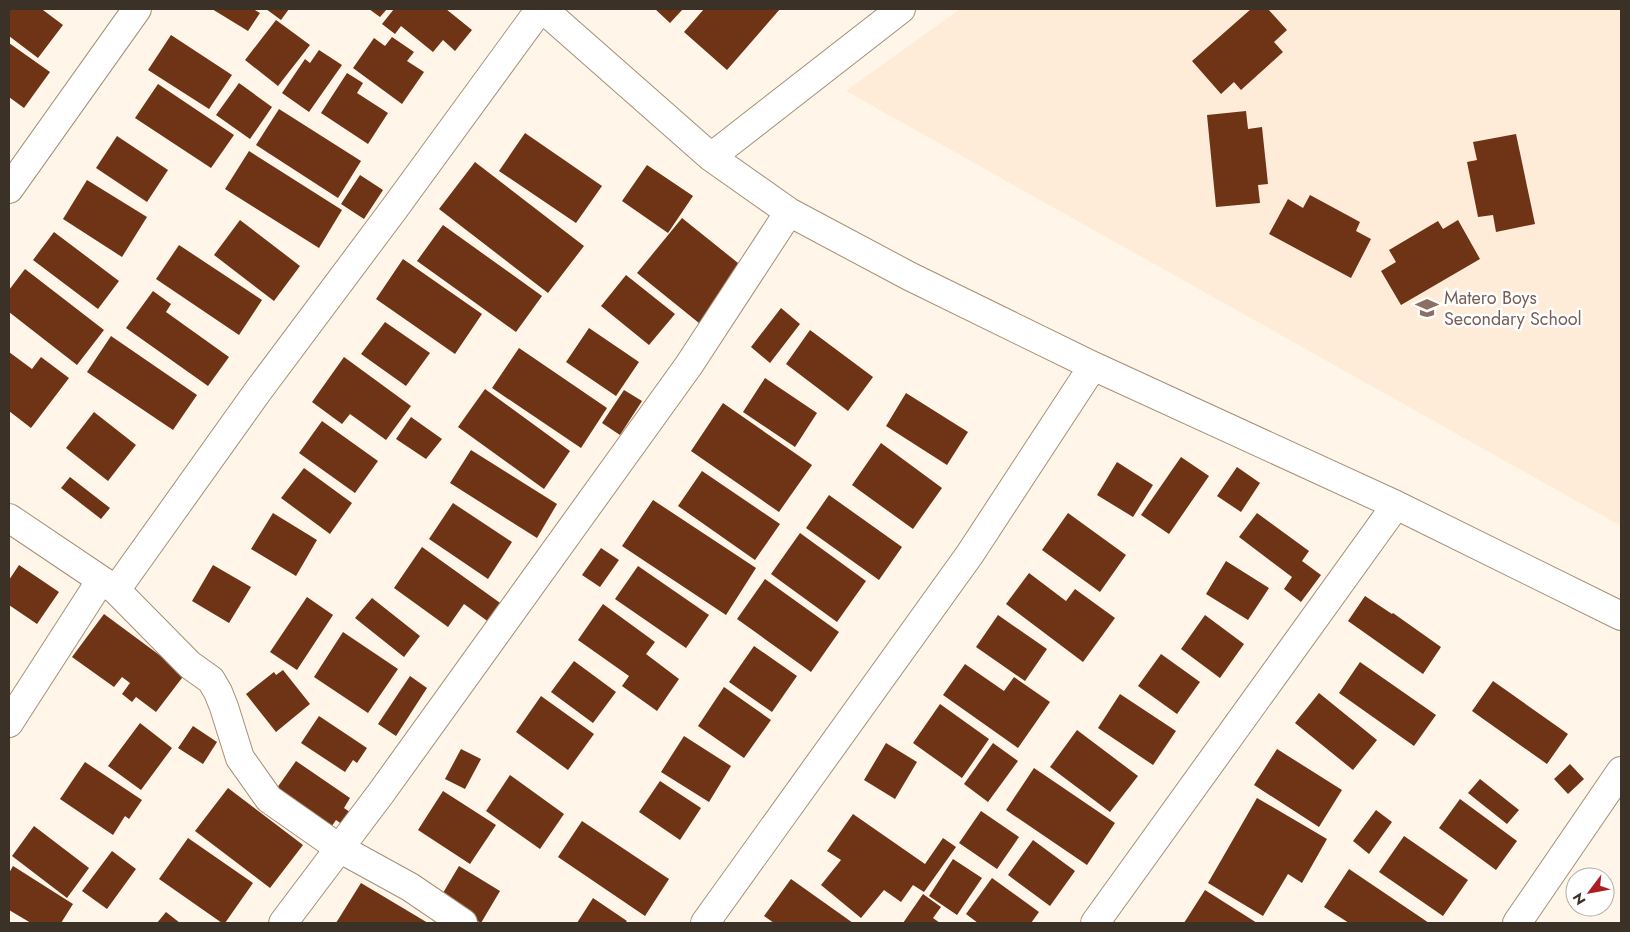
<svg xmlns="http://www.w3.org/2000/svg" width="1630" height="932" font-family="Jost,sans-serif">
  <rect width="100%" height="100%" fill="#fff5e9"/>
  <path fill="#ffecd8" d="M960,9H1621V526L846,91Z"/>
  <path fill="#6f3315" d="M9,9H43V10L63,25L38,58L9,36Z
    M212,9H253L260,13L248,31Z
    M266,9H289L281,20Z
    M369,9H387L380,17Z
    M394,9H446L472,30L455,51L443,40L433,52L401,26L395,34L382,24Z
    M655,9H683L670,23Z
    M704,9H780L727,70L684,32Z
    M1251,9H1268L1287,30L1274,42L1283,52L1241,90L1234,82L1221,94L1192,61Z
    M276,20L310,45L278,86L245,60Z
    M171,35L232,75L209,109L148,70Z
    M392,37L414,52L407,61L424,72L402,104L353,68L374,38L385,46Z
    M9,43L50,72L24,108L9,97Z
    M319,50L342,65L309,112L282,93L305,59L310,63Z
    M347,73L363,83L357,93L388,113L368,144L321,113Z
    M239,83L272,107L250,139L216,115Z
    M158,84L234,135L211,168L135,118Z
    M279,109L361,161L338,198L256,145Z
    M1246,111L1248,129L1262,127L1268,184L1258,185L1260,203L1216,207L1207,115Z
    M525,133L602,186L576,223L499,171Z
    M1516,134L1535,224L1496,232L1493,215L1478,217L1467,162L1477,160L1473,142Z
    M117,136L168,170L147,202L96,168Z
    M249,151L342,210L319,248L225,189Z
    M475,162L584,246L548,293L439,209Z
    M647,165L693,196L668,233L622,201Z
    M360,175L383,190L364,219L341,204Z
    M87,180L147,217L122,257L63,219Z
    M1310,195L1360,222L1356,231L1371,239L1351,278L1269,234L1288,199L1303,208Z
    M682,218L743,267L699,323L637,273Z
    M240,220L300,266L274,301L214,255Z
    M1458,220L1480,259L1401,305L1381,271L1396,262L1389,250L1438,221L1443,229Z
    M443,225L542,296L516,332L417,261Z
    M54,232L119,281L98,309L33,260Z
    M179,245L262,300L239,335L156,279Z
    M403,259L482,314L455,354L376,299Z
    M25,269L104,330L77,365L9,312V290Z
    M626,275L675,314L649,345L601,306Z
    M153,291L171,304L166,312L229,357L208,386L126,328Z
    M781,308L800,324L770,363L751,347Z
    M385,322L430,353L406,386L361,354Z
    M589,328L639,362L616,396L566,362Z
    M810,330L873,377L848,411L786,364Z
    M111,336L197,395L173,430L87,372Z
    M519,348L607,408L581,448L492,388Z
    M9,352L32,369L41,357L69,378L31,428L9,411Z
    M344,357L411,406L386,440L350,414L342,424L312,402Z
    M765,378L817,413L795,447L743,412Z
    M485,389L570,451L544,489L458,427Z
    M624,390L642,401L620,435L602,423Z
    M906,393L968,432L947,465L886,426Z
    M723,403L812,465L779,512L691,451Z
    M94,412L136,445L108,481L66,448Z
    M411,417L442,439L426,459L396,439Z
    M322,421L378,461L355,493L299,453Z
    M881,443L942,488L913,529L852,485Z
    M471,450L557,504L537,538L450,483Z
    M1181,457L1209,476L1169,534L1141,515Z
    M1117,462L1153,485L1133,517L1097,495Z
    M1237,467L1260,483L1241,512L1217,496Z
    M304,468L352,503L330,534L281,498Z
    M702,471L780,524L755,560L678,506Z
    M70,477L110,508L101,519L61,488Z
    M829,495L902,547L879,580L806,528Z
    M653,500L756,568L726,615L622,546Z
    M453,503L512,542L488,579L429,539Z
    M273,513L317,540L296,576L251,549Z
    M1068,513L1126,555L1100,592L1042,550Z
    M1257,513L1309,551L1302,561L1321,575L1301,602L1284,589L1292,577L1239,537Z
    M800,533L866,581L837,622L771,574Z
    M422,547L510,610L497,628L464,604L448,627L394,588Z
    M601,548L619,560L600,587L582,575Z
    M1226,561L1269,588L1248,620L1206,594Z
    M19,565L59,592L37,624L9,605V580Z
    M213,565L251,587L229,623L192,601Z
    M638,566L709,615L686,648L615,599Z
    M1029,573L1066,601L1075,589L1115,618L1083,662L1006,604Z
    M765,579L839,632L811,672L737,619Z
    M1365,596L1392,614L1393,613L1441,647L1423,674L1348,621Z
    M307,597L333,615L297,670L270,652Z
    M372,598L420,636L404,657L355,618Z
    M603,604L655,642L646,654L679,679L657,711L622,686L629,676L578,640Z
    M104,614L185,674L156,712L136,697L132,702L122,694L130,683L122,677L114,687L72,657Z
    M998,615L1047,649L1025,681L976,647Z
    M1205,615L1244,644L1220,678L1181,649Z
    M343,632L398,669L368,713L314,677Z
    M754,646L797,676L772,712L729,682Z
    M1161,654L1200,682L1177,714L1138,686Z
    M574,661L616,692L593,723L551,692Z
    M1360,662L1436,715L1414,746L1339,693Z
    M965,664L1004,691L1014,677L1050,702L1018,748L943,695Z
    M283,670L310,704L276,732L246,694L274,672L276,675Z
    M410,676L427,688L396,736L378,724Z
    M1493,681L1568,734L1547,764L1472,711Z
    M724,687L771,720L744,758L698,726Z
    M1319,693L1377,740L1353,770L1295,723Z
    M1120,694L1176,731L1153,765L1098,728Z
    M541,696L594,734L568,770L516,732Z
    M940,704L989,739L962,778L913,743Z
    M319,716L367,748L357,763L353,760L345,772L301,743Z
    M140,723L172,748L141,790L108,766Z
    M193,726L217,742L203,764L178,748Z
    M1077,730L1138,776L1110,812L1050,767Z
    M684,736L731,766L709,802L661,772Z
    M886,743L917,762L895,799L864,780Z
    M993,743L1018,761L988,802L964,784Z
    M461,749L481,759L465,789L445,779Z
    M1277,749L1342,790L1319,827L1254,785Z
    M296,761L350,798L344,808L357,817L349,829L336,820L327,833L272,795Z
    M85,762L142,800L129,819L125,816L113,835L60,799Z
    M1570,764L1584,779L1568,794L1554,779Z
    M1034,768L1115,823L1087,865L1006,810Z
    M510,775L564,814L540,849L486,811Z
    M1480,779L1519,810L1507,824L1468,793Z
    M660,781L701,808L680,840L639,812Z
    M228,788L303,845L270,888L195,831Z
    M443,791L496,825L470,864L418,830Z
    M1257,798L1327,839L1302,883L1288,874L1263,916L1208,883Z
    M1460,799L1517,841L1496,870L1439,828Z
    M1376,810L1392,822L1369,854L1353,841Z
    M981,811L1019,837L997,869L959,843Z
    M853,814L925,864L943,838L956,847L924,892L913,885L901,902L884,890L861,918L821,885L841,860L827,851Z
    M582,821L669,879L645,916L558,857Z
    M34,826L89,868L67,898L12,856Z
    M1404,836L1468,880L1443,916L1379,872Z
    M188,838L253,883L225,923H222L159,879Z
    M1033,840L1075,871L1050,906L1008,875Z
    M112,851L136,869L107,909L82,891Z
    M953,859L982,878L957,915L929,896Z
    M13,866L73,904L61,923H31L9,910V873Z
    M459,866L500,891L481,923L440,898Z
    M1349,869L1429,923H1349L1324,907Z
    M992,878L1039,912L1031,923H978L966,914Z
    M791,879L853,923H774L764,916Z
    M361,883L428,923H336Z
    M1205,890L1257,923H1184Z
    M923,894L941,907L933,918L940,923H903Z
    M593,898L627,921L625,923H577Z
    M166,912L180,923H157Z"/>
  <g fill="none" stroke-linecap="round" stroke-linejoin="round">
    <defs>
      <path id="minor" d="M543,9L711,157L789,212L909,276L1093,366L1396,505L1621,616
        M711,157L901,9
        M9,189L137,9
        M9,518L116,590L190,665L211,680L218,692L224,707L240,758L269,799L339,848L410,887L463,923
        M116,590L258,391L394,209L540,9
        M9,723L101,580
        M283,923L381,793L689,365L789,212
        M705,923L970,554L1093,366
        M1095,923L1396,505
        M1517,923L1621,771"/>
    </defs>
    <use href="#minor" stroke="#a68f74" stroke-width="30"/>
    <use href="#minor" stroke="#fff" stroke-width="28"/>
  </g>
  <defs>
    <symbol id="school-bare" viewBox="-9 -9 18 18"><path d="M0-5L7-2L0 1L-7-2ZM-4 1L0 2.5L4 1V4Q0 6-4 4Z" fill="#8d6e63" stroke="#fff" stroke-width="2.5" paint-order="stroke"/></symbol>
  </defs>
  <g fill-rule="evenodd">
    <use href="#school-bare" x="1411" y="292" width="32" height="32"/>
  </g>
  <g text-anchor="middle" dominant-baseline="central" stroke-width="5" stroke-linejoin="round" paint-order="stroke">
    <g font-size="18" fill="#785e54" stroke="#fff" text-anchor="start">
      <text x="1444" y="298">Matero Boys<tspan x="1444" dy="21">Secondary School</tspan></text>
    </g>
  </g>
  <rect width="1630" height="932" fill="none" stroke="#3b3126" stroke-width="20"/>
  <g transform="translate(1590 892) rotate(238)"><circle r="24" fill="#ffffff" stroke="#b1ada8"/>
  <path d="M0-4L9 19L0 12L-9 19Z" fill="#af1d24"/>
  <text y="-8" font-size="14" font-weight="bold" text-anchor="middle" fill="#3b3126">N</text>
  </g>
</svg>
